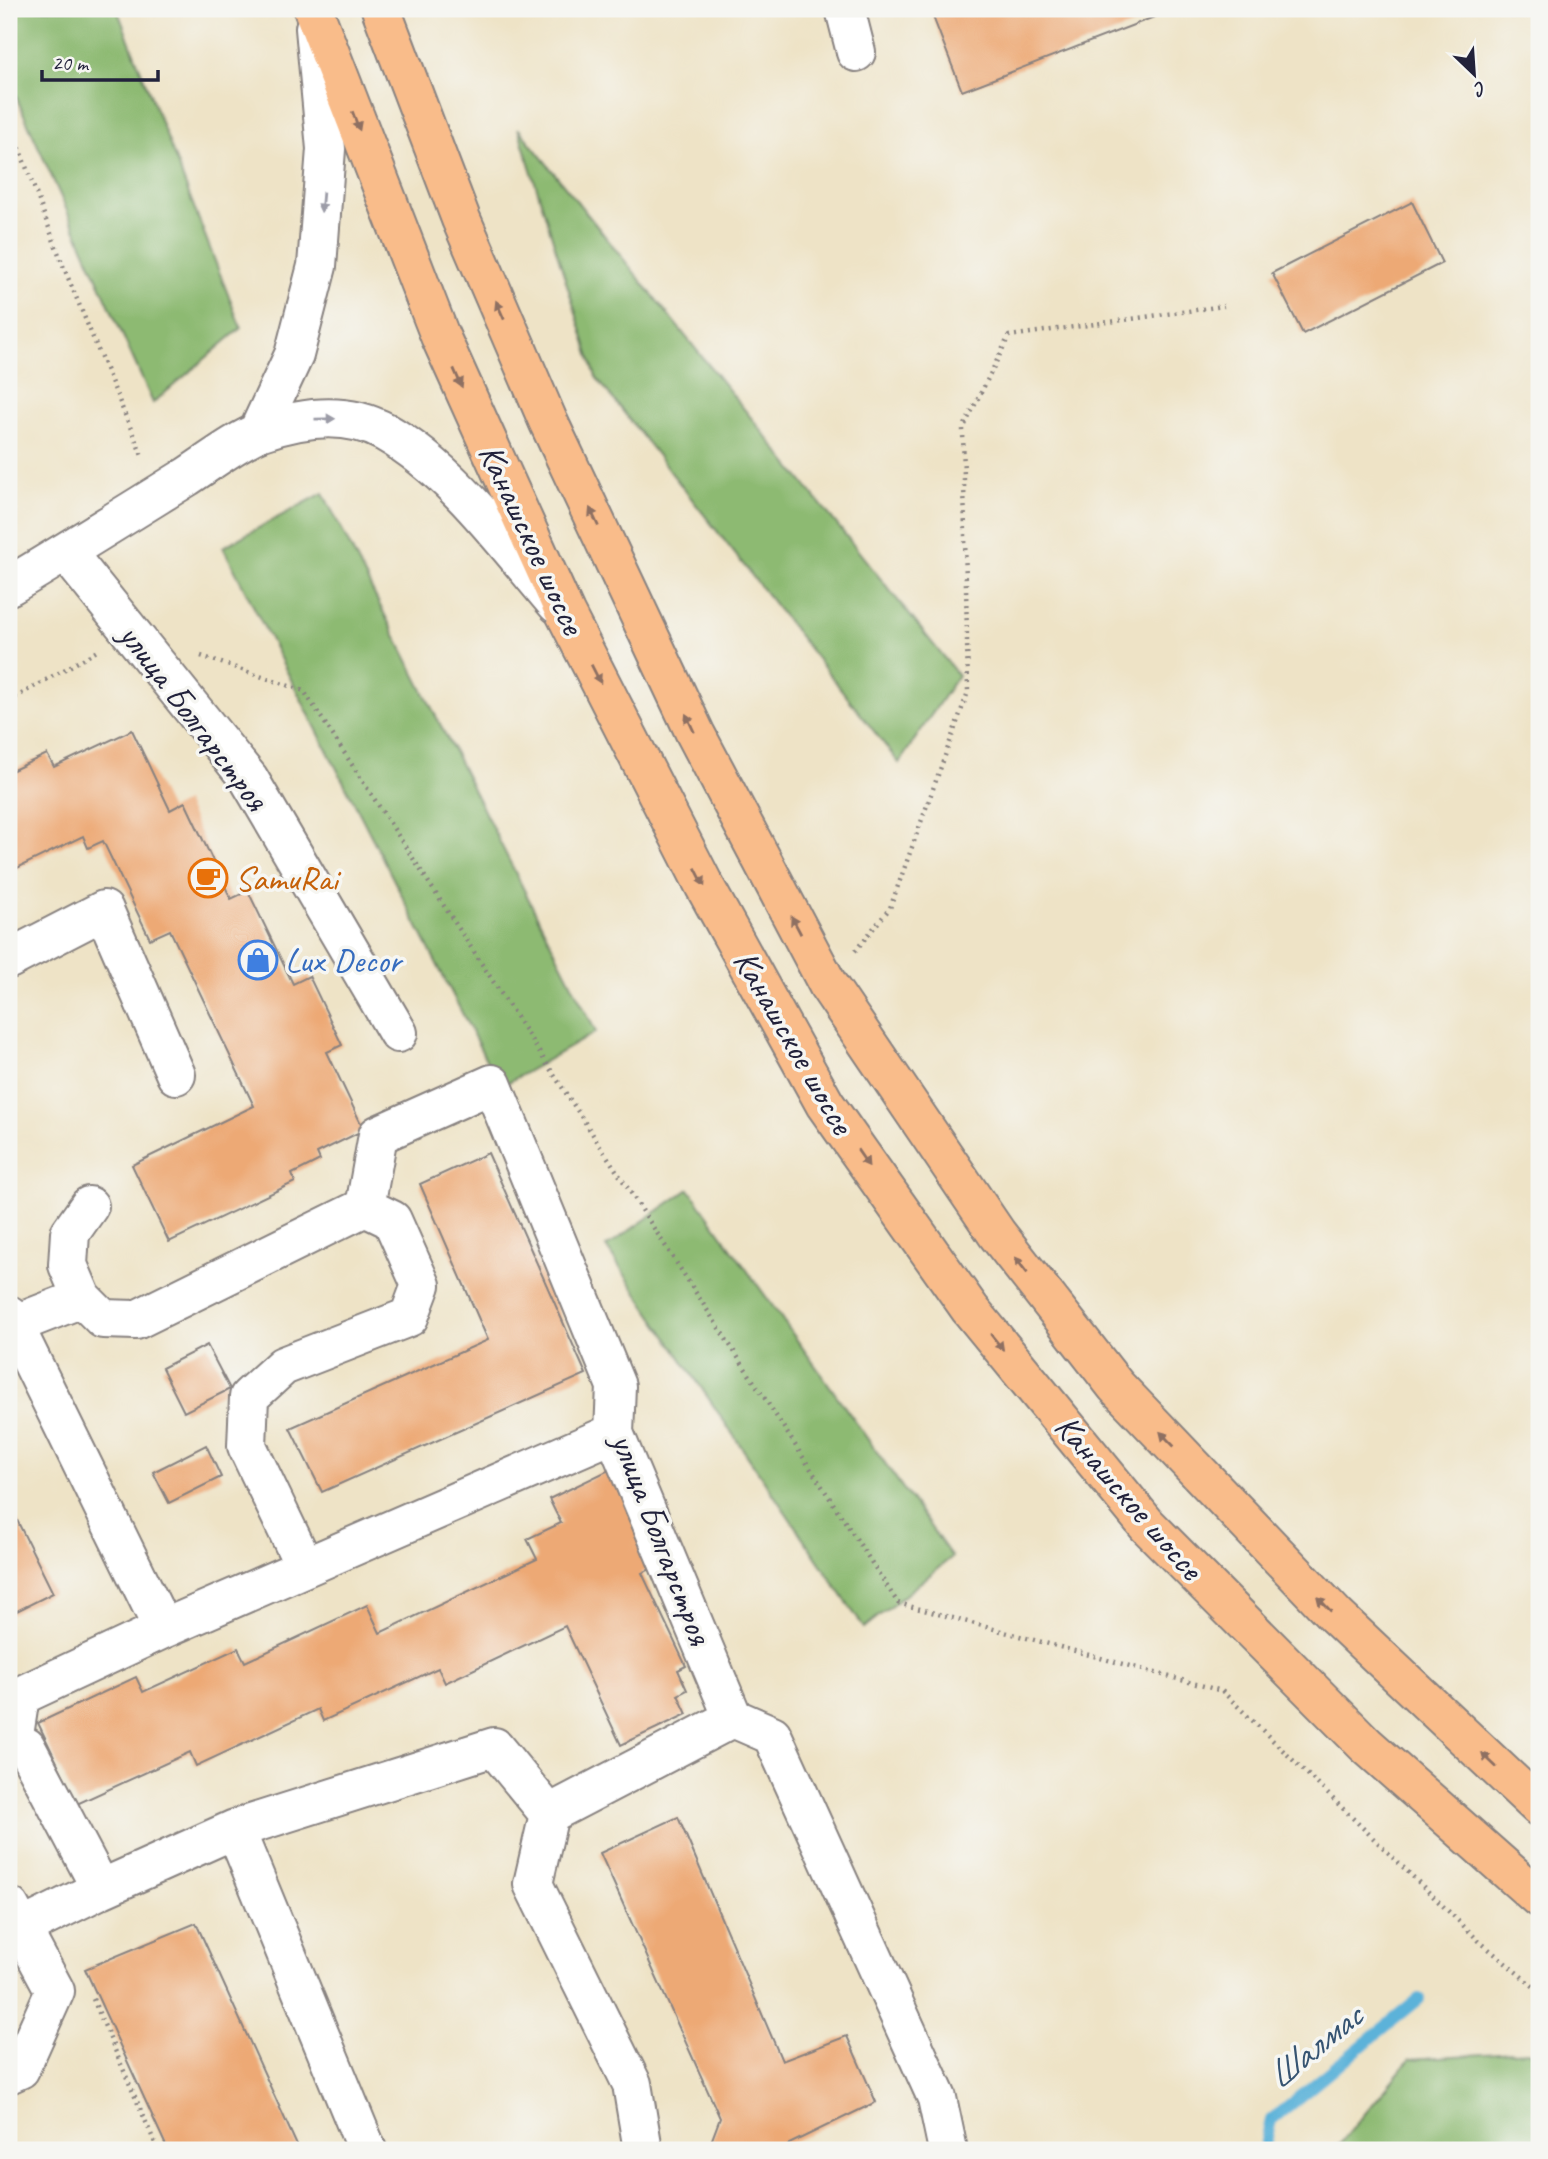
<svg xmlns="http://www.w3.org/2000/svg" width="1548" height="2159" font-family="Caveat,sans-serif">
  <rect width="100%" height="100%" fill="#f6f6f2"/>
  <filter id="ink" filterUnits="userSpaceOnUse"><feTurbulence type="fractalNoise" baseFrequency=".0143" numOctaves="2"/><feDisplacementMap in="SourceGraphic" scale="14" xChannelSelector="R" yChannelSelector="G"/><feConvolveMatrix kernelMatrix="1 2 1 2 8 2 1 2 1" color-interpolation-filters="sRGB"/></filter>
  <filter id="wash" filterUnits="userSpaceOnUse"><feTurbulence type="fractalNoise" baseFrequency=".00686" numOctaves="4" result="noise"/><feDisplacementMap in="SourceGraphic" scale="28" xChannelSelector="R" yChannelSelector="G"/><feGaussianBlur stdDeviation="1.57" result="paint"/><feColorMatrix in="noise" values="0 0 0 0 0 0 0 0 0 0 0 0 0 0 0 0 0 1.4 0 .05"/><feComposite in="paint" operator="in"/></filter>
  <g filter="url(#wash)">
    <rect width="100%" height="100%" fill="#eee3c6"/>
    <path fill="#8dba72" stroke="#586e56" stroke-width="2" d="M9,9H117L241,328L153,403L9,81Z
      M518,128L958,675L899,763L596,377Z
      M323,493L596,1032L500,1087L223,547Z
      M689,1189L952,1557L864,1628L606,1247Z
      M1528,2051L1539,2056V2150H1335L1410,2059Z"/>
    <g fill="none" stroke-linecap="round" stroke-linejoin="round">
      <path stroke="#5cb2d9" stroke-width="12" d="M1264,2150L1271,2120L1419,1999"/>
    </g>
    <g id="blocks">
      <path fill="#eda975" d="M930,9H1175L962,91Z
        M1412,202L1442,263L1303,334L1272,273Z
        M132,730L170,810L185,802L231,899L248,891L293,984L309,976L342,1045L327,1052L364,1130L317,1153L320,1160L292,1174L295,1182L169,1242L132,1165L254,1106L170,930L150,939L103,841L88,848L83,836L9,872V772L47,754L54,767Z
        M488,1153L586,1374L322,1492L290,1428L488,1340L420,1184Z
        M207,1345L230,1389L184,1412L162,1368Z
        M206,1445L221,1477L169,1503L153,1472Z
        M611,1469L657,1566L642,1573L686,1666L678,1670L687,1690L678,1695L687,1714L621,1745L565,1626L445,1683L438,1668L323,1721L318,1709L196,1766L190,1752L77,1804L38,1723L136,1677L143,1692L238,1648L245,1662L367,1605L380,1633L537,1559L527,1539L561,1523L549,1499Z
        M9,1504L53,1593L9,1615Z
        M678,1817L782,2061L847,2036L876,2102L789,2144L786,2150H708L720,2118L600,1853Z
        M196,1923L299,2150H168L85,1969Z"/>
    </g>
  </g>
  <g filter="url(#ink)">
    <use href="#blocks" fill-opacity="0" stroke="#888280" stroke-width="2"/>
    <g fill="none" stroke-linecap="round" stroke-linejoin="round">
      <defs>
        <path id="minor" d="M845,9L856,52
          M258,432L294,355L317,266L326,149L315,28
          M66,552L249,779L398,1033
          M9,586C68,551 127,514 185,478C205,465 241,438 262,431C302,417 347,411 385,432C455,472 505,544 557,604
          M9,959L104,910L176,1075
          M89,1206L70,1233L68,1265L82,1298L103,1319L136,1320L365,1207L392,1220L421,1285L409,1317L283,1366L249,1397L247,1446L305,1567
          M365,1207L378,1135L492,1084L616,1386L614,1433L733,1718L772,1735L937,2098L948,2150
          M9,1315L163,1629
          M13,1325L82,1298
          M9,1742L26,1747L101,1889
          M13,1742L20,1696L163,1629L614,1433
          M549,1814L733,1718
          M235,1829L494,1747L549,1814L533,1884L632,2084L643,2150
          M20,1929L101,1889L235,1829L367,2150
          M9,2074L20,2069L55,1991L10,1907"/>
        <path id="major" d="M313,9L440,336L565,613L704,885L825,1104L970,1309L1147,1525L1366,1745L1539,1898
          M381,9L461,219L548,421L695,733L828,985L997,1234L1116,1386L1336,1616L1539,1807"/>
      </defs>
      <use href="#minor" stroke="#888280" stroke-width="42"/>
      <use href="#major" stroke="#888280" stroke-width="42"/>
      <path stroke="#888280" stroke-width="4.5" stroke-dasharray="2 5" stroke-linecap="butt" d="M9,121L64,268L143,458
        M201,656L304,691L898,1603L1222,1691L1479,1941L1539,1991
        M9,701L97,651
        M855,951L890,908L968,692L963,429L1009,336L1224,306
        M93,1999L158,2150"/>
      <use href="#minor" stroke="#fff" stroke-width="38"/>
      <use href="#major" stroke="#f9bc8a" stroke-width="38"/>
    </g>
    <defs><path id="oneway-solid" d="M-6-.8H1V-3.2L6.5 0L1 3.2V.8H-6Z" transform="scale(1.75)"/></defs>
    <g fill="#8e6f62">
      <use href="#oneway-solid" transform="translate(356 121) rotate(69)"/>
      <use href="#oneway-solid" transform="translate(500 310) rotate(-114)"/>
      <use href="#oneway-solid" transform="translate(458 378) rotate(66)"/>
      <use href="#oneway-solid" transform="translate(594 517) rotate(-115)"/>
      <use href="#oneway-solid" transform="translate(596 674) rotate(63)"/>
      <use href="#oneway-solid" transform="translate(690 723) rotate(-115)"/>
      <use href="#oneway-solid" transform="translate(700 877) rotate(63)"/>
      <use href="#oneway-solid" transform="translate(796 925) rotate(-118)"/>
      <use href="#oneway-solid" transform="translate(863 1158) rotate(55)"/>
      <use href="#oneway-solid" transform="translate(1021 1265) rotate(-128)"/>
      <use href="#oneway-solid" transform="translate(997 1342) rotate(51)"/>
      <use href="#oneway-solid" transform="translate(1167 1439) rotate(-134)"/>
      <use href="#oneway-solid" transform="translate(1324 1604) rotate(-134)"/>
      <use href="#oneway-solid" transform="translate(1489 1760) rotate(-137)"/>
    </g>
    <g fill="#9c9ca7">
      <use href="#oneway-solid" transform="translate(322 202) rotate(95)"/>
      <use href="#oneway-solid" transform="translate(325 419) rotate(-1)"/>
    </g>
  </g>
  <defs>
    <symbol id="cafe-ring" viewBox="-11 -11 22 22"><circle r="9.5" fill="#f6f6f2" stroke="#e8710a" stroke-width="1.5"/><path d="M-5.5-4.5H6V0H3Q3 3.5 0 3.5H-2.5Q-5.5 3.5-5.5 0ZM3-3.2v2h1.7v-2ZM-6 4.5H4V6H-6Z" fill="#e8710a"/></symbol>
    <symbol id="shop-ring" viewBox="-11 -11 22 22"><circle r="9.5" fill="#f6f6f2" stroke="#3f7fe0" stroke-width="1.5"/><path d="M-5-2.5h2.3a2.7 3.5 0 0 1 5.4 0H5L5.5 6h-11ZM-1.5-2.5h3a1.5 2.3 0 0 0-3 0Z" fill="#3f7fe0"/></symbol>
  </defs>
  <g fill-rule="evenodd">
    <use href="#cafe-ring" x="186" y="856" width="44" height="44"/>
    <use href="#shop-ring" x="236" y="938" width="44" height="44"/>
  </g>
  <g text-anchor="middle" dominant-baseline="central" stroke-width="7" stroke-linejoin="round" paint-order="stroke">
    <g font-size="35" fill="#22223b" stroke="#f6f6f2">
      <text transform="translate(532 539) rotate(65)">Канашское шоссе</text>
      <text transform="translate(194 717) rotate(53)">улица Болгарстроя</text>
      <text transform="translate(794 1042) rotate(60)">Канашское шоссе</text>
      <text transform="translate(1129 1497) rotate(49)">Канашское шоссе</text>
      <text transform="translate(662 1539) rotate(69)">улица Болгарстроя</text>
    </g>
    <g font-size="35" fill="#c56008" stroke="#f6f6f2" text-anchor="start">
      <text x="235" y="878">SamuRai</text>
    </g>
    <g font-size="35" fill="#366cbe" stroke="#f6f6f2" text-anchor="start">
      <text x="285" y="960">Lux Decor</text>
    </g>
    <g font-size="37" font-style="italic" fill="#365472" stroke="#f6f6f2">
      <text transform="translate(1314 2046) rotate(-39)">Шалмас</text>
    </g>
  </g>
  <rect width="1548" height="2159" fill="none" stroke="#f6f6f2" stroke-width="35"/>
  <g transform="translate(1474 74) rotate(155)" stroke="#f6f6f2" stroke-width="5" paint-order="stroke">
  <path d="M0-5L12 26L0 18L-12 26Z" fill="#22223b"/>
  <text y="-10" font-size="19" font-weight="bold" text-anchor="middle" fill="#22223b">С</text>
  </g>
  <path d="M42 70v10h116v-10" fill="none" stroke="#22223b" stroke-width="3.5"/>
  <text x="52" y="70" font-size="21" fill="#22223b" stroke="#f6f6f2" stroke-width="5" paint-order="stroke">20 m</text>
</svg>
